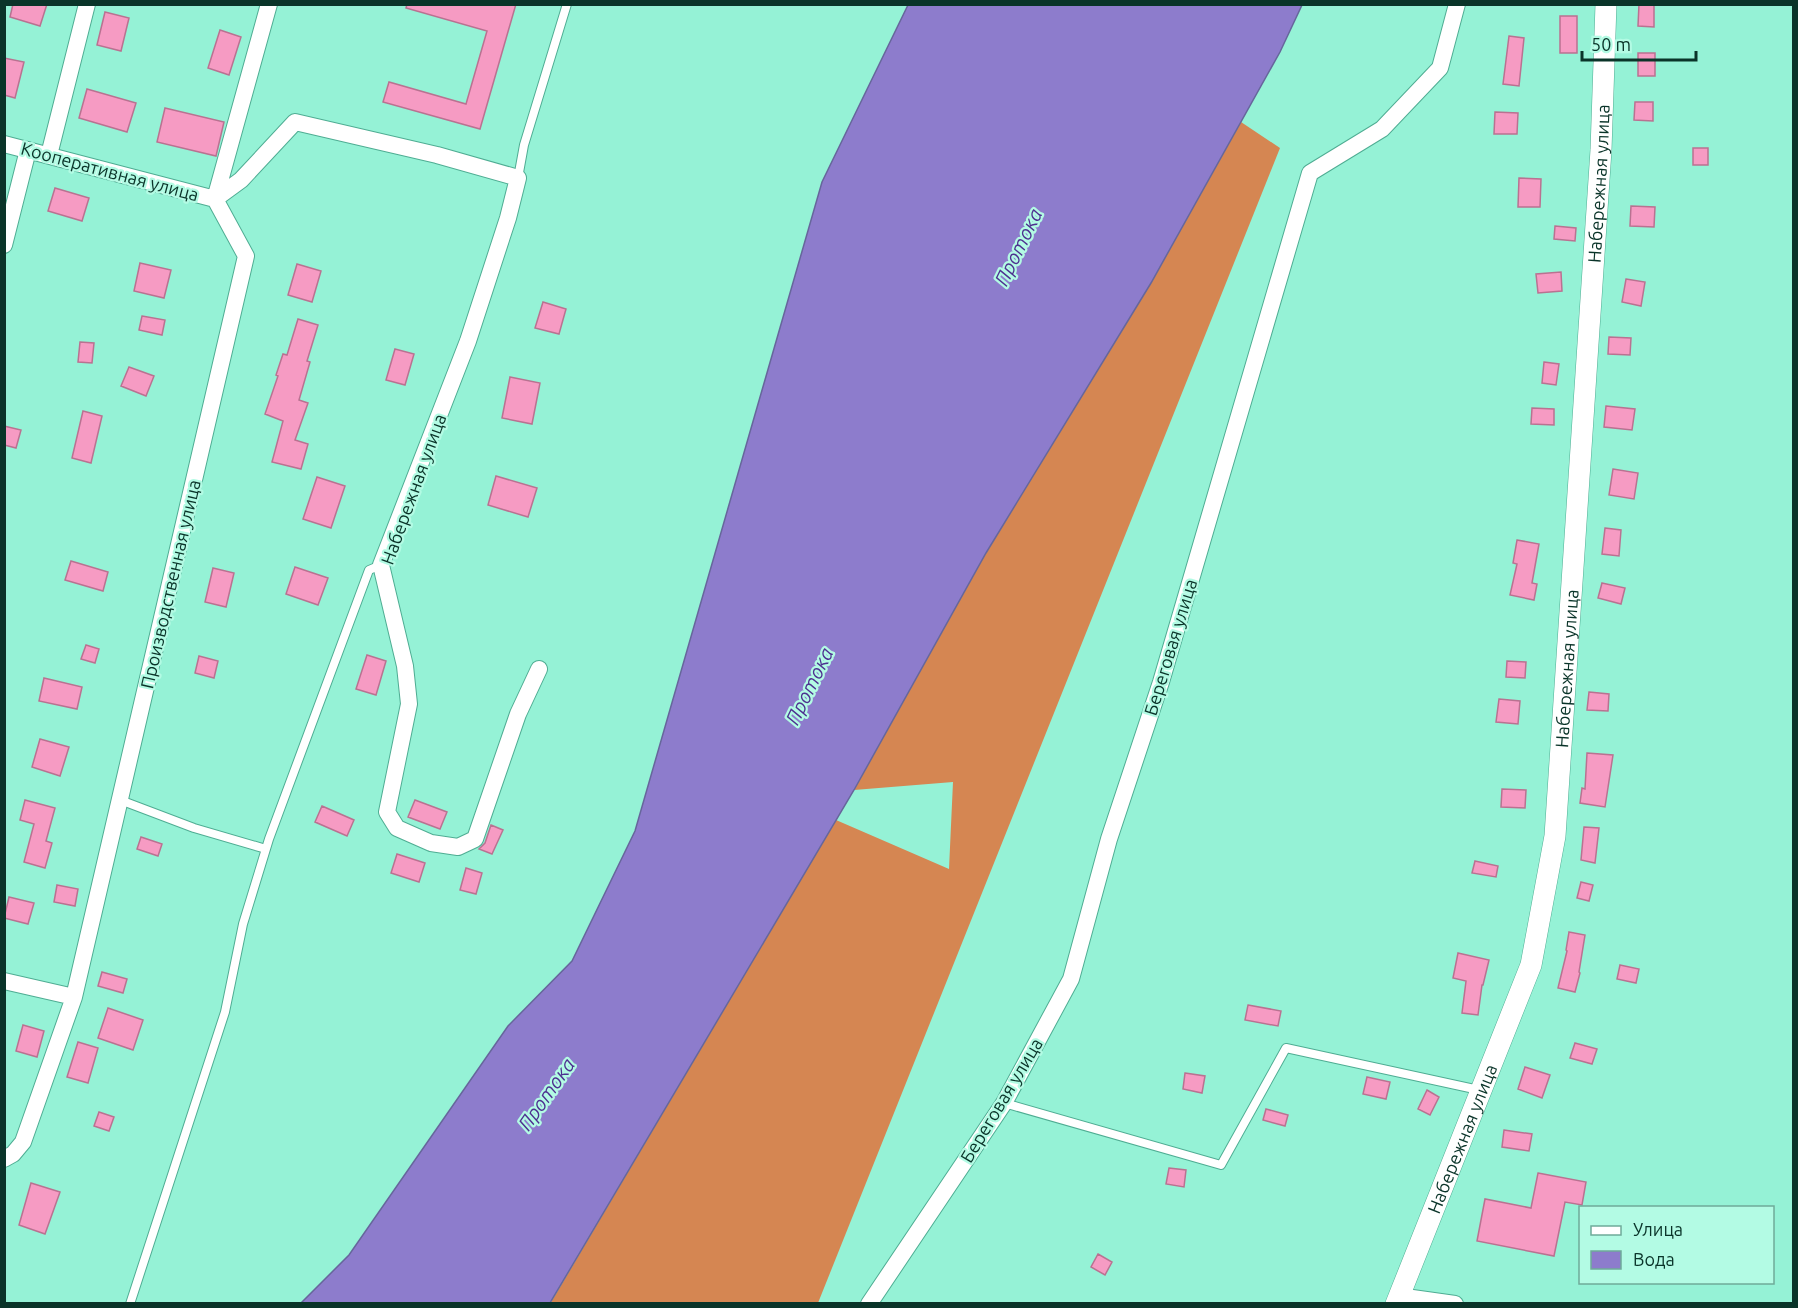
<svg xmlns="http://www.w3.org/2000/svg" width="1798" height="1308" font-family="Ubuntu,sans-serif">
  <rect width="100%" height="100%" fill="#95f2d6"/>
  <path fill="#d58652" d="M1241,122L1280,148L818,1303L550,1304L836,820L949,869L953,782L854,790L986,553L1151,283Z"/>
  <path fill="#8d7ccc" stroke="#66669b" stroke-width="1.5" d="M908,5H1302L1280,52L1151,283L986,553L854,790L550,1303H301L349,1255L508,1026L572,961L635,831L822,182Z"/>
  <path fill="#f69bc3" stroke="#b97291" stroke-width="1.5" d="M13,4H47L40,26L10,17Z
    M407,4H516L480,129L383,102L389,82L466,104L487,31L406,8Z
    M1639,4H1654V27L1638,26Z
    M105,12L129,18L121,51L97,45Z
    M1560,16H1577V53H1560Z
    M220,30L241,37L229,75L208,68Z
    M1509,36L1524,38L1519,86L1503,84Z
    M1638,53H1655V76H1638Z
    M4,58L24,62L15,98L4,95Z
    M87,89L136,103L127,132L79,118Z
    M1635,102H1653V121L1634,120Z
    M165,108L224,122L216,156L157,142Z
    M1495,112L1518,113L1517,134H1494Z
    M1693,148H1708V165H1693Z
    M1519,178L1541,179L1540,207H1518Z
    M55,188L89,198L82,221L48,211Z
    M1631,206L1655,207L1654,227L1630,226Z
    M1555,226L1576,228L1575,241L1554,239Z
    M140,263L171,270L164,298L134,291Z
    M297,264L321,271L312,302L288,295Z
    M1561,272L1562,291L1538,293L1536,274Z
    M1626,279L1645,282L1641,306L1622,302Z
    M543,302L566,309L559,334L535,328Z
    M142,316L165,320L162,335L139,330Z
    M298,319L318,325L307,361L310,362L299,400L308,403L295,440L308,444L301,469L272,462L283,421L265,414L278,376L276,375L283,354L287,355Z
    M1609,337L1631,338L1630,355L1608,354Z
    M80,342L94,343L92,363L78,362Z
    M395,349L414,354L405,385L386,380Z
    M1544,362L1559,364L1556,385L1542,383Z
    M129,367L154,376L146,396L121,386Z
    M510,377L540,383L532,424L502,418Z
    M1606,406L1635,409L1632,430L1604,427Z
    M1532,408L1554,409V425L1531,424Z
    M83,411L102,416L91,463L72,458Z
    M4,426L21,430L16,448L4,445Z
    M1613,469L1638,473L1634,499L1609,495Z
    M496,476L537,488L528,517L488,505Z
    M317,477L345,486L331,528L303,519Z
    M1605,528L1621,530L1619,556L1602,554Z
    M1517,540L1539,544L1532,583L1537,584L1534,600L1510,595L1517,564L1513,563Z
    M71,561L108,572L103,591L65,580Z
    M295,567L328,578L318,605L286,594Z
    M213,568L234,573L226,607L205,602Z
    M1602,583L1625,588L1621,604L1598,598Z
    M86,645L99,649L95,663L81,659Z
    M367,655L386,661L376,695L356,689Z
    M199,656L218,661L214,678L195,673Z
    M1507,661L1526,662L1525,678L1506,677Z
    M44,678L82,687L77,709L39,701Z
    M1589,692L1609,694L1608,711L1587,710Z
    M1499,699L1520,701L1518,724L1496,722Z
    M40,739L69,747L60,776L32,767Z
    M1587,753L1613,755L1605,807L1580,803L1582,788L1585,789Z
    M1502,789L1526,790L1525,808L1501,807Z
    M25,800L55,808L46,841L52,843L45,868L24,862L34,824L20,820Z
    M415,800L447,812L440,829L408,817Z
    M322,806L354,820L347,836L315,822Z
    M491,825L503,830L492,854L479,849L485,843Z
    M1584,827L1599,828L1595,863L1581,860Z
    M141,837L162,844L158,856L137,849Z
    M397,854L425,863L419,882L391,873Z
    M1475,861L1498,866L1496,877L1472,873Z
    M466,868L482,873L476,894L460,890Z
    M1581,882L1593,885L1589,901L1577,898Z
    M57,885L78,889L75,906L54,902Z
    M9,897L34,903L28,924L4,918Z
    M1569,932L1585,935L1579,972L1580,973L1575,992L1558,988L1567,951L1566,950Z
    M1458,953L1489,960L1483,985H1482L1478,1015L1462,1013L1466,981L1453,978Z
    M1620,965L1639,969L1636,983L1617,979Z
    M102,972L127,979L123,993L98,986Z
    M1248,1005L1281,1011L1278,1026L1245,1020Z
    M108,1008L143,1020L133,1050L98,1038Z
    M23,1025L44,1031L37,1057L16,1051Z
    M78,1042L98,1048L88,1083L67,1077Z
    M1575,1043L1597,1049L1592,1064L1570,1058Z
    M1525,1067L1550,1075L1542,1098L1518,1089Z
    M1185,1073L1205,1076L1202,1093L1183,1089Z
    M1367,1077L1390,1082L1386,1099L1363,1094Z
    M1427,1090L1439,1097L1430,1115L1418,1109Z
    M1266,1109L1288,1115L1285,1126L1263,1120Z
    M99,1112L114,1117L109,1131L94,1126Z
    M1504,1130L1532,1134L1529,1151L1502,1147Z
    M1169,1168L1186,1170L1184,1187L1166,1184Z
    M1538,1173L1586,1182L1582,1205L1565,1202L1554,1256L1477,1241L1485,1199L1531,1208Z
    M31,1183L60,1192L45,1234L19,1225Z
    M1098,1254L1112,1262L1105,1275L1091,1267Z"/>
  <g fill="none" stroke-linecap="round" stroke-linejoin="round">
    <defs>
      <path id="service" d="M518,178L524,145L567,4
        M120,800L194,828L266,849
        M1004,1103L1221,1165L1286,1048L1479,1090
        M130,1304L225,1012L243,924L269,839L369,570L381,565"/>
      <path id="minor" d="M4,144L215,199
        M49,155L87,4
        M215,199L241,180L295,122L437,155L518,178L508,218L468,341L381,565L405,666L409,704L387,812L397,828L431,843L458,847L475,839L518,714L539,669
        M4,245L28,150
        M4,981L74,997
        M4,1159L13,1154L23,1142L74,997L246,256L215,199L269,4
        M1398,1296L1455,1304
        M869,1304L1004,1103L1071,979L1109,839L1161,682L1310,173L1382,129L1440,68L1457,4"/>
      <g id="tertiary">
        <path id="s1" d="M1396,1304L1531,965L1555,836L1601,150L1606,4"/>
      </g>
    </defs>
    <use href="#service" stroke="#4fad93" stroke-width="10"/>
    <use href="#minor" stroke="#4fad93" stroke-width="18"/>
    <use href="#tertiary" stroke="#4fad93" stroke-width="22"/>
    <use href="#service" stroke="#fff" stroke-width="8"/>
    <use href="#minor" stroke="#fff" stroke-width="16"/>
    <use href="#tertiary" stroke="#fff" stroke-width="21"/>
  </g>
  <g text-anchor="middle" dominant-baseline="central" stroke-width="4.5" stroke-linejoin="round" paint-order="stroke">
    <g font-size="18" fill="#0a3429" stroke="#b3fbe4">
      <text transform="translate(110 171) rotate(15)">Кооперативная улица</text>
      <text stroke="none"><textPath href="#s1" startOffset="1150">Набережная улица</textPath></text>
      <text transform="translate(413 489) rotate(-70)">Набережная улица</text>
      <text transform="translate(170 584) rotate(-77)">Производственная улица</text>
      <text transform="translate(1170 647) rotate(-73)">Береговая улица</text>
      <text stroke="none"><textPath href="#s1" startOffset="664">Набережная улица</textPath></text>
      <text transform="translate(1001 1100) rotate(-59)">Береговая улица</text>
      <text stroke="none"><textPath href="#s1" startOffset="178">Набережная улица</textPath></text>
    </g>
    <g font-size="20" font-style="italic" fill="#4e3190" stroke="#b3fbe4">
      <text transform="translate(1018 247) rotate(-64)">Протока</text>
      <text transform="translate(809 686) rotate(-64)">Протока</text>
      <text transform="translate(546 1094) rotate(-55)">Протока</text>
    </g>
  </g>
  <rect width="1798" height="1308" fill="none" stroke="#0a3429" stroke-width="12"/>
  <rect x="1579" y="1206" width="195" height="78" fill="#b3fbe4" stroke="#6fab99" stroke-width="1.5"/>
  <rect x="1591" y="1226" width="30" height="9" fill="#ffffff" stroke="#6fab99" stroke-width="1.5"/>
  <text x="1633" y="1236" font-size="18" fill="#0a3429">Улица</text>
  <rect x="1591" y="1251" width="30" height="18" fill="#8d7ccc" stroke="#6fab99" stroke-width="1.5"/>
  <text x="1633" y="1266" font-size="18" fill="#0a3429">Вода</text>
  <path d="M1582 51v9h114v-9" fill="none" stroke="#0a3429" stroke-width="3"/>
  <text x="1591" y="51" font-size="18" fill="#0a3429" stroke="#b3fbe4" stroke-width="4.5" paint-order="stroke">50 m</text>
</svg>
